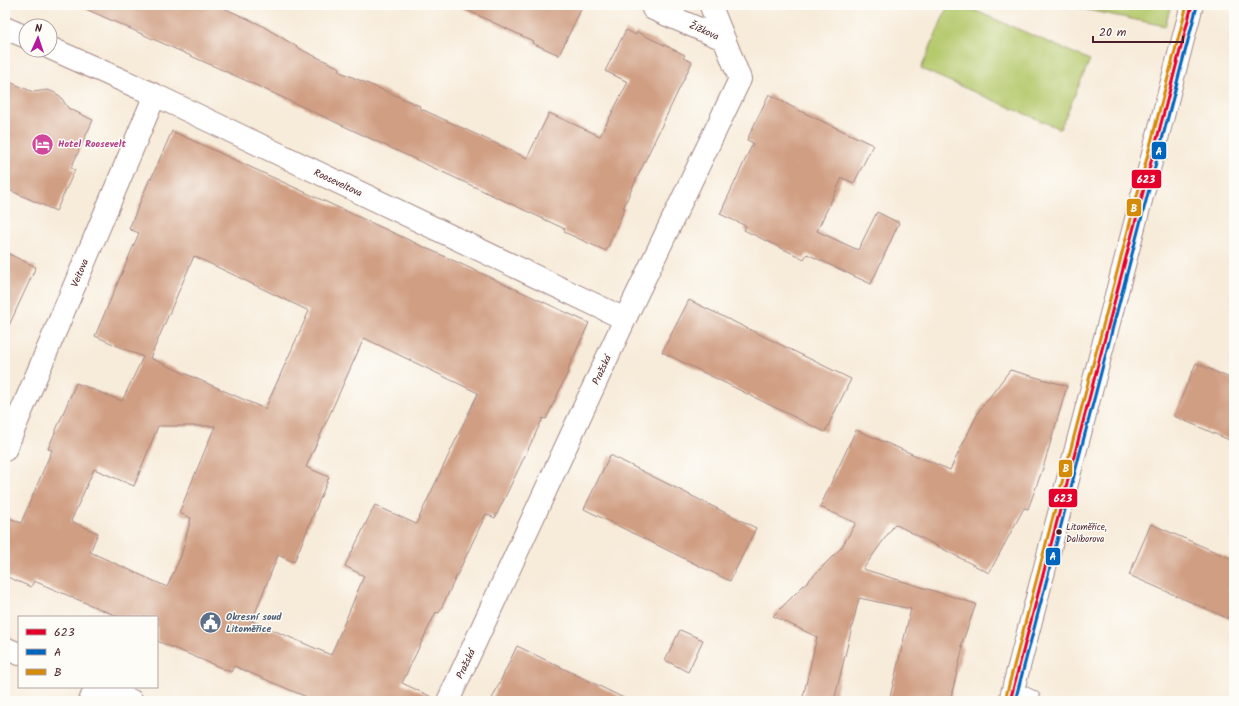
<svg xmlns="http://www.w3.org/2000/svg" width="1239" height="706" font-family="Kalam,sans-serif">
  <rect width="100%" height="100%" fill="#fdfcf7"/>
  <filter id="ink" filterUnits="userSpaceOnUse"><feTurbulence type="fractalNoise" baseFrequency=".025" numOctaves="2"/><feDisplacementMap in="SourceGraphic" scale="8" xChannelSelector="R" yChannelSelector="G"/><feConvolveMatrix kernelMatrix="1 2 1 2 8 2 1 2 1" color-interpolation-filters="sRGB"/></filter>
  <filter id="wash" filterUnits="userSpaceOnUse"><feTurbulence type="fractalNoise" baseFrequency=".012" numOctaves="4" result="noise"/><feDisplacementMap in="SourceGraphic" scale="16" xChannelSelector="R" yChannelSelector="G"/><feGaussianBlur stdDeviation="0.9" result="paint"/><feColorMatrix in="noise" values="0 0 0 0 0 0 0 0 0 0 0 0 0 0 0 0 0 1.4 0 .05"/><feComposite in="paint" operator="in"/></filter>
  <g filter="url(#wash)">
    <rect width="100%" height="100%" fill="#f7ebd9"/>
    <path fill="#b5c96d" stroke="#80744c" d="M948,5H962L1090,60L1060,129L921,69Z
      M1064,5H1171L1165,26Z"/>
    <g id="blocks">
      <path fill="#d09e82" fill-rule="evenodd" d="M77,5H217L259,24L304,51L340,68L338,71L420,106L419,108L527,158L549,113L600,136L628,82L605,71L626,30L636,35L637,32L685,55L683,58L692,62L634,184L623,208H625L606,251L564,232L565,229L247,81Z
        M456,5H583L559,55L532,43L533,41Z
        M5,80L33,92L48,90L53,92L60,96L68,108L93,120L71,168L75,170L56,211L5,188Z
        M769,94L796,109L873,145L854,183L842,178L817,231L858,250L877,212L899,223L871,284L807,254L804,259L744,230L746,226L720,214L753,143L747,140Z
        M172,131L589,323L568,369L569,370L546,419L543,418L495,518L486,514L439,613L436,612L402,683L436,699V701H316L234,666L231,672L157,641V617H119L34,581L31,587L5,576V516L21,523L52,450L48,449L76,383L122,401L143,357L95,336L139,233L129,229L150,178L151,179ZM194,256L309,311L265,409L150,358ZM364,338L478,393L416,524L375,505L345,566L364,576L331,655L252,621L278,555L294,562L329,477L306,467ZM158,426H215L179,513L191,518L181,556L167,587L90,552L98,533L71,521L94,469L134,486Z
        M5,252L36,267L5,334Z
        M689,300L851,379L825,432L662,352Z
        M1196,363L1234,380V442L1174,416Z
        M1010,370L1067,386L1043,468L1028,509L1024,508L989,573L895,524L863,569L976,604L961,646L963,647L950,701H889L911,609L859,598L834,701H802L817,637L773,616L841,548L856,523L820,507L856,430L950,470L979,411Z
        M610,455L756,528L730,581L584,509Z
        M1151,524L1234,560V621L1129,575Z
        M680,630L703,640L688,672L665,660Z
        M517,646L630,701H491Z"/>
    </g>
  </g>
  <g filter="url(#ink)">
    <use href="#blocks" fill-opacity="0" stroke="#a08582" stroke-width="1"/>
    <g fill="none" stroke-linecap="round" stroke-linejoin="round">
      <defs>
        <path id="minor" d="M654,5L653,9L723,39
          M5,28L26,37
          M50,48L155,95L625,319
          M5,450L155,95
          M1013,693L1030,701
          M90,701L96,687
          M448,701L625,319L740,79L712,9L711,5"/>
        <path id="tertiary" d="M1010,701L1192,5"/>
        <path id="secondary" d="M5,648L19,654
          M98,687L132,701"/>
      </defs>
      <use href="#minor" stroke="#a08582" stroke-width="24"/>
      <use href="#tertiary" stroke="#a08582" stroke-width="24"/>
      <use href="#secondary" stroke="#a08582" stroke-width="24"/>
      <use href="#minor" stroke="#fff" stroke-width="22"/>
      <use href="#tertiary" stroke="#fff" stroke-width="22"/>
      <use href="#secondary" stroke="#fff" stroke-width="22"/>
      <defs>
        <path id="bus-1" d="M1010,701L1192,5"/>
        <path id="bus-2" d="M1015,701L1197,6"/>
        <path id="bus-3" d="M1005,700L1187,5"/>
      </defs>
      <use href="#bus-1" stroke="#fdfcf7" stroke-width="6"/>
      <use href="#bus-2" stroke="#fdfcf7" stroke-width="6"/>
      <use href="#bus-3" stroke="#fdfcf7" stroke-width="6"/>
      <use href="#bus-1" stroke="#e4002b" stroke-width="3"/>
      <use href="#bus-2" stroke="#0065bd" stroke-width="3"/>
      <use href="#bus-3" stroke="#d48b09" stroke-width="3"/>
    </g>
  </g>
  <defs>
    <symbol id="hotel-disc" viewBox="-11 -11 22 22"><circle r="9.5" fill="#d1479c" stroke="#fdfcf7"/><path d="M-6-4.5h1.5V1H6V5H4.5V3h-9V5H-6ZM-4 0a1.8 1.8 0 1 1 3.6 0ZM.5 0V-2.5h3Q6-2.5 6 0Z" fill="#fff"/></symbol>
    <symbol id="civic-disc" viewBox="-11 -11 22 22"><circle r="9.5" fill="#5c6f8a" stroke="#fdfcf7"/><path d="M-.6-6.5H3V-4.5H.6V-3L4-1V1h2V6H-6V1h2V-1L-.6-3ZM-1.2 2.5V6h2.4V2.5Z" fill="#fff"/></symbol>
  </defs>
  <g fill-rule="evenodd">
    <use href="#hotel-disc" x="30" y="132" width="25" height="25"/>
    <use href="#civic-disc" x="198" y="610" width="25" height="25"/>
  </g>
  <circle fill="#4a1f2b" stroke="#fdfcf7" stroke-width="1.5" cx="1059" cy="532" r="3.5"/>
  <g text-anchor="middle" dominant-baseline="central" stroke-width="3" stroke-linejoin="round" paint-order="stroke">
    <g font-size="9" fill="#4a1f2b" stroke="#fdfcf7" text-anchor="start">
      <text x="1066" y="527">Litoměřice,<tspan x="1066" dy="12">Daliborova</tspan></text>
    </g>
    <g font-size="10" fill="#4a1f2b" stroke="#fdfcf7">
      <text transform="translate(704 31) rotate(24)">Žižkova</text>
      <text transform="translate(338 183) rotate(25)">Rooseveltova</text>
      <text transform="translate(80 273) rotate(-67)">Veitova</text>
      <text transform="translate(602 370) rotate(-65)">Pražská</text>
      <text transform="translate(466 664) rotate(-65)">Pražská</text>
    </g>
    <g font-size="10" font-weight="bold" fill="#b23c85" stroke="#fdfcf7" text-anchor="start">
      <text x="58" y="144">Hotel Roosevelt</text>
    </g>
    <g font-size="10" font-weight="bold" fill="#4e5e75" stroke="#fdfcf7" text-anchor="start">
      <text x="226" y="617">Okresní soud<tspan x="226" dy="12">Litoměřice</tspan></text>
    </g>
  </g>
  <g stroke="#fdfcf7" stroke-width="1.5">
    <rect x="1151" y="141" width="16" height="19" rx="4" fill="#0065bd"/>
    <rect x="1131" y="169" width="31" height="20" rx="4" fill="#e4002b"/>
    <rect x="1126" y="198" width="16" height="19" rx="4" fill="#d48b09"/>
    <rect x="1058" y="459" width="15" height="19" rx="4" fill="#d48b09"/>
    <rect x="1048" y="488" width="30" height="20" rx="4" fill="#e4002b"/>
    <rect x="1045" y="547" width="16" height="19" rx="4" fill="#0065bd"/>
  </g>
  <g font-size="11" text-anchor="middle" font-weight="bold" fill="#fff">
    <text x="1159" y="155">A</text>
    <text x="1146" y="183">623</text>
    <text x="1134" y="212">B</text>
    <text x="1066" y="472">B</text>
    <text x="1063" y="502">623</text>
    <text x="1053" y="560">A</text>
  </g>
  <rect width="1239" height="706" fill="none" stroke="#fdfcf7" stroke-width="20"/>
  <rect x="18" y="616" width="140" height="72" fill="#fdfcf7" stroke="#b5a4a5"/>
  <rect x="26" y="629" width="20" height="6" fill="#e4002b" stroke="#b5a4a5"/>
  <text x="54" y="636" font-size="12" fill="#4a1f2b">623</text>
  <rect x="26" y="649" width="20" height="6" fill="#0065bd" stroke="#b5a4a5"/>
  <text x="54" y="656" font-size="12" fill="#4a1f2b">A</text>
  <rect x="26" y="669" width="20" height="6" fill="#d48b09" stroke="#b5a4a5"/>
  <text x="54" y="676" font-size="12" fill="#4a1f2b">B</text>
  <g transform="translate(38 38) rotate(3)"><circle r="19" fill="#fdfcf7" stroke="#b5a4a5"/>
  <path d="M0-3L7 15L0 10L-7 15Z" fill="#b5179e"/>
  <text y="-6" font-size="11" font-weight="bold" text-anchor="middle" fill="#4a1f2b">N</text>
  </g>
  <path d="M1093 36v6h90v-6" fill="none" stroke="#4a1f2b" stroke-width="2"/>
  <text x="1099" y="36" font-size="12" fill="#4a1f2b" stroke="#fdfcf7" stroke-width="3" paint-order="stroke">20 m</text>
</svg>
